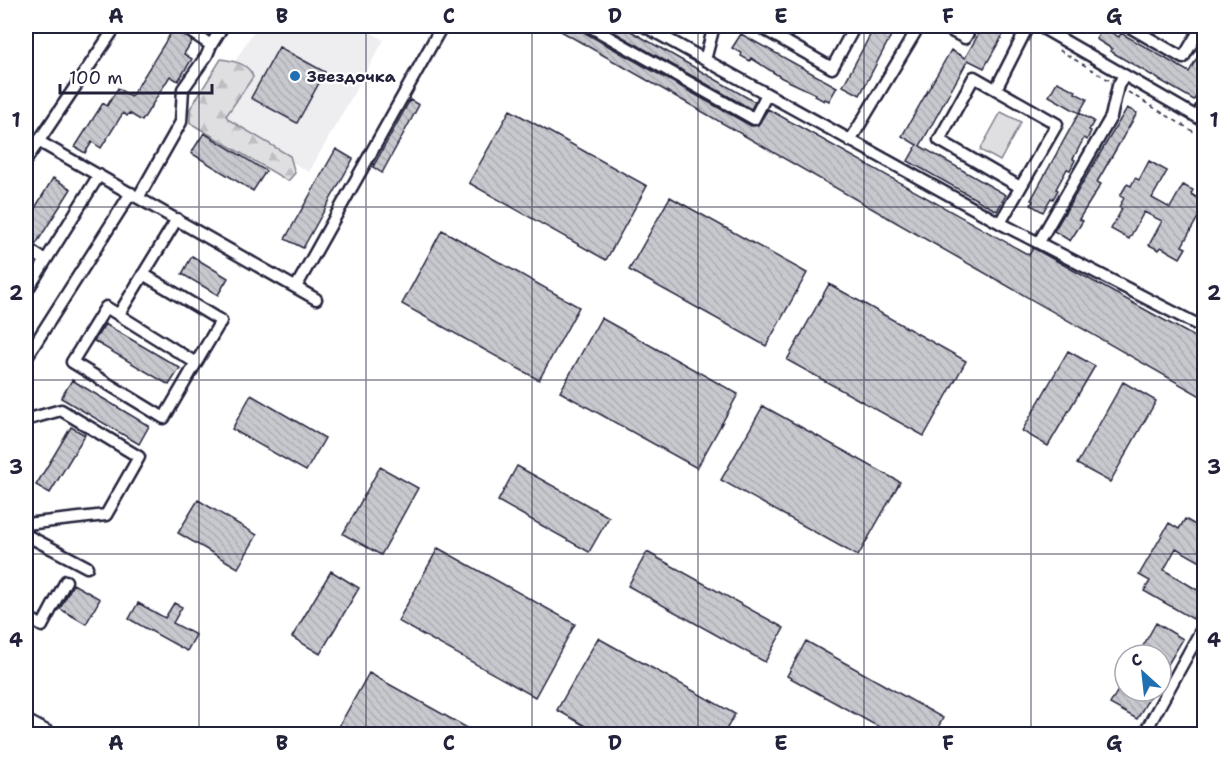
<svg xmlns="http://www.w3.org/2000/svg" width="1230" height="760" font-family="'Shantell Sans',sans-serif">
  <defs>
    <pattern id="forest-firs" width="22" height="20" patternUnits="userSpaceOnUse" patternTransform="scale(1.5)"><rect width="22" height="20" fill="#dfdfe2"/><path d="M5 1l3.5 6h-7zM16 11l3.5 6h-7z" fill="#bfbfc3"/></pattern>
    <pattern id="building-back-hatch" width="6" height="6" patternUnits="userSpaceOnUse" patternTransform="scale(1.5)"><rect width="6" height="6" fill="#c8c8cf"/><path d="M-1 5l2 2M0 0l6 6M5-1l2 2" fill="none" stroke="#acacb3"/></pattern>
  </defs>
  <rect width="100%" height="100%" fill="#fff"/>
  <filter id="ink" filterUnits="userSpaceOnUse"><feTurbulence type="fractalNoise" baseFrequency=".0167" numOctaves="2"/><feDisplacementMap in="SourceGraphic" scale="12" xChannelSelector="R" yChannelSelector="G"/><feConvolveMatrix kernelMatrix="1 2 1 2 8 2 1 2 1" color-interpolation-filters="sRGB"/></filter>
  <g filter="url(#ink)">
    <path fill="#eeeef1" d="M257,26H359L384,40L309,172L204,111Z"/>
    <path fill="url(#forest-firs)" stroke="#80808e" stroke-width="1.5" d="M221,59C233,61 249,63 253,77L226,116L229,120L290,156L295,173L288,181L190,123V109Z"/>
    <path fill="#dfdfe2" stroke="#80808e" stroke-width="1.5" d="M1001,112L1021,122L1000,161L980,150Z"/>
    <path fill="url(#building-back-hatch)" stroke="#22223b" stroke-width="1.5" d="M552,26H582L585,33L751,126L758,125L768,109L1029,255L1033,248L1204,342V398Z
      M603,26H622L755,102L751,109Z
      M875,26H896L860,95L843,86Z
      M983,26H1008L984,68L968,60L920,146L1006,195L997,211L908,161L917,145L902,136L951,50L965,58Z
      M174,28L192,41L184,54L192,59L178,81L170,76L142,121L129,113L127,116L123,113L101,148L92,142L85,153L75,147L103,103L107,106L118,88L131,97Z
      M1103,28L1119,37L1121,33L1189,72L1204,45V83L1194,100L1110,51L1112,49L1096,39Z
      M741,34L837,87L829,101L825,99L824,101L815,96L816,94L782,78L751,58L750,61L741,56L742,53L732,48Z
      M279,47L325,72L297,123L251,98Z
      M1057,82L1076,91L1075,93L1087,99L1079,113L1049,96Z
      M410,100L419,105L382,173L373,167Z
      M1127,108L1137,113L1097,182L1101,184L1079,219L1083,221L1070,241L1054,231Z
      M510,110L647,186L606,260L469,183Z
      M1079,113L1094,121L1089,130L1091,131L1087,140L1084,138L1073,159L1075,160L1070,170L1067,169L1056,189L1058,190L1053,199L1051,198L1043,212L1031,205L1033,201L1031,200Z
      M204,133L266,171L253,191L191,153Z
      M336,149L353,159L303,248L285,239Z
      M1149,161L1167,171L1152,198L1170,208L1183,185L1193,190L1191,194L1204,202V215L1201,212L1182,246L1186,248L1180,258L1161,247L1159,250L1149,245L1162,221L1144,212L1129,239L1111,229L1122,209L1119,207L1124,198L1120,196L1127,184L1131,186L1135,178L1139,180Z
      M53,178L71,189L36,244L26,238V223Z
      M670,197L807,273L766,346L629,270Z
      M442,230L579,307L539,380L402,304Z
      M192,256L228,278L218,295L182,274Z
      M829,284L966,361L924,436L787,360Z
      M601,318L738,394L697,468L560,392Z
      M105,324L180,368L169,385L94,341Z
      M1068,351L1095,366L1048,446L1022,431Z
      M72,380L149,426L139,444L61,398Z
      M1123,382L1156,401L1110,482L1077,464Z
      M251,395L325,438L306,471L232,429Z
      M763,406L900,482L858,556L721,480Z
      M71,427L85,435L50,493L36,485Z
      M517,466L609,517L589,552L498,501Z
      M380,467L418,488L381,555L343,534Z
      M198,500L257,535L238,568L178,533Z
      M1185,519L1204,530V564L1176,548L1164,570L1204,594V598L1193,619L1144,591L1150,581L1139,575L1169,523L1179,529Z
      M438,548L575,624L535,697L398,621Z
      M647,552L784,628L765,662L628,586Z
      M331,571L359,588L320,654L292,637Z
      M73,584L100,599L86,624L60,609Z
      M138,603L165,618L174,603L182,607L173,623L196,635L187,651L129,619Z
      M1156,623L1183,639L1161,676V655H1138Z
      M598,638L735,714L723,735H601L557,710Z
      M806,641L943,718L934,735H893L787,676Z
      M369,673L480,735H334Z
      M1125,678V691H1153L1137,719L1110,704Z"/>
    <g fill="none" stroke-linecap="round" stroke-linejoin="round">
      <defs>
        <path id="minor" d="M182,26L211,45
          M589,26L754,119L767,94
          M644,26L1000,223L1204,328
          M761,26L760,27L832,68L855,26
          M942,26L965,38L972,26
          M1039,26L1204,121
          M1128,26L1183,58L1202,26
          M705,60L714,26
          M996,89L1028,26
          M1197,117L1204,103
          M38,141L316,299
          M850,141L919,26
          M26,160L116,26
          M138,198L181,122L183,89L207,55L211,45L223,26
          M1000,223L1057,124L974,77L939,140L1020,187
          M1039,242L1111,117L1118,86L1124,75
          M26,248L45,260
          M143,274L221,321L196,363
          M296,287L442,26
          M26,292L99,175
          M106,307L196,363L164,418L72,362Z
          M119,314L177,219
          M26,358L131,193
          M26,416L29,419L61,410L139,457L106,515L26,524
          M26,535L87,567
          M26,616L42,626L66,581
          M26,720L52,734
          M1144,734L1204,625"/>
      </defs>
      <use href="#minor" stroke="#22223b" stroke-width="15"/>
      <path stroke="#22223b" stroke-width="1.5" stroke-dasharray="4.5 4.5" stroke-linecap="butt" d="M1059,50L1109,80
        M1128,92L1204,138"/>
      <use href="#minor" stroke="#fff" stroke-width="10"/>
    </g>
  </g>
  <path fill="none" stroke="#22223b" stroke-width="1.5" stroke-opacity="0.55" d="M199,26V734M366,26V734M532,26V734M698,26V734M864,26V734M1031,26V734M26,207H1204M26,380H1204M26,554H1204"/>
  <circle fill="#1f6fb2" stroke="#fff" stroke-width="2" cx="295" cy="76" r="6"/>
  <g text-anchor="middle" dominant-baseline="central" stroke-width="4.5" stroke-linejoin="round" paint-order="stroke">
    <g font-size="16" font-weight="bold" fill="#22223b" stroke="#fff" text-anchor="start">
      <text x="307" y="76">Звездочка</text>
    </g>
  </g>
  <rect width="1230" height="760" fill="none" stroke="#fff" stroke-width="66"/>
  <g transform="translate(1143 673) rotate(333)"><circle r="28" fill="#ffffff" stroke="#a7a7b1" stroke-width="1.5"/>
  <path d="M0-4.5L10 22L0 15L-10 22Z" fill="#1f6fb2"/>
  <text y="-9" font-size="16" font-weight="bold" text-anchor="middle" fill="#22223b">С</text>
  </g>
  <path d="M60 84v9h152v-9" fill="none" stroke="#22223b" stroke-width="3"/>
  <text x="69" y="84" font-size="18" fill="#22223b" stroke="#ffffff" stroke-width="4.5" paint-order="stroke">100 m</text>
  <rect x="33" y="33" width="1164" height="694" fill="none" stroke="#22223b" stroke-width="2"/>
  <g font-size="20" text-anchor="middle" font-weight="bold" fill="#22223b">
    <text x="116" y="23">A</text>
    <text x="282" y="23">B</text>
    <text x="449" y="23">C</text>
    <text x="615" y="23">D</text>
    <text x="781" y="23">E</text>
    <text x="948" y="23">F</text>
    <text x="1114" y="23">G</text>
    <text x="16" y="127">1</text>
    <text x="1214" y="127">1</text>
    <text x="16" y="300">2</text>
    <text x="1214" y="300">2</text>
    <text x="16" y="474">3</text>
    <text x="1214" y="474">3</text>
    <text x="16" y="647">4</text>
    <text x="1214" y="647">4</text>
    <text x="116" y="750">A</text>
    <text x="282" y="750">B</text>
    <text x="449" y="750">C</text>
    <text x="615" y="750">D</text>
    <text x="781" y="750">E</text>
    <text x="948" y="750">F</text>
    <text x="1114" y="750">G</text>
  </g>
</svg>
